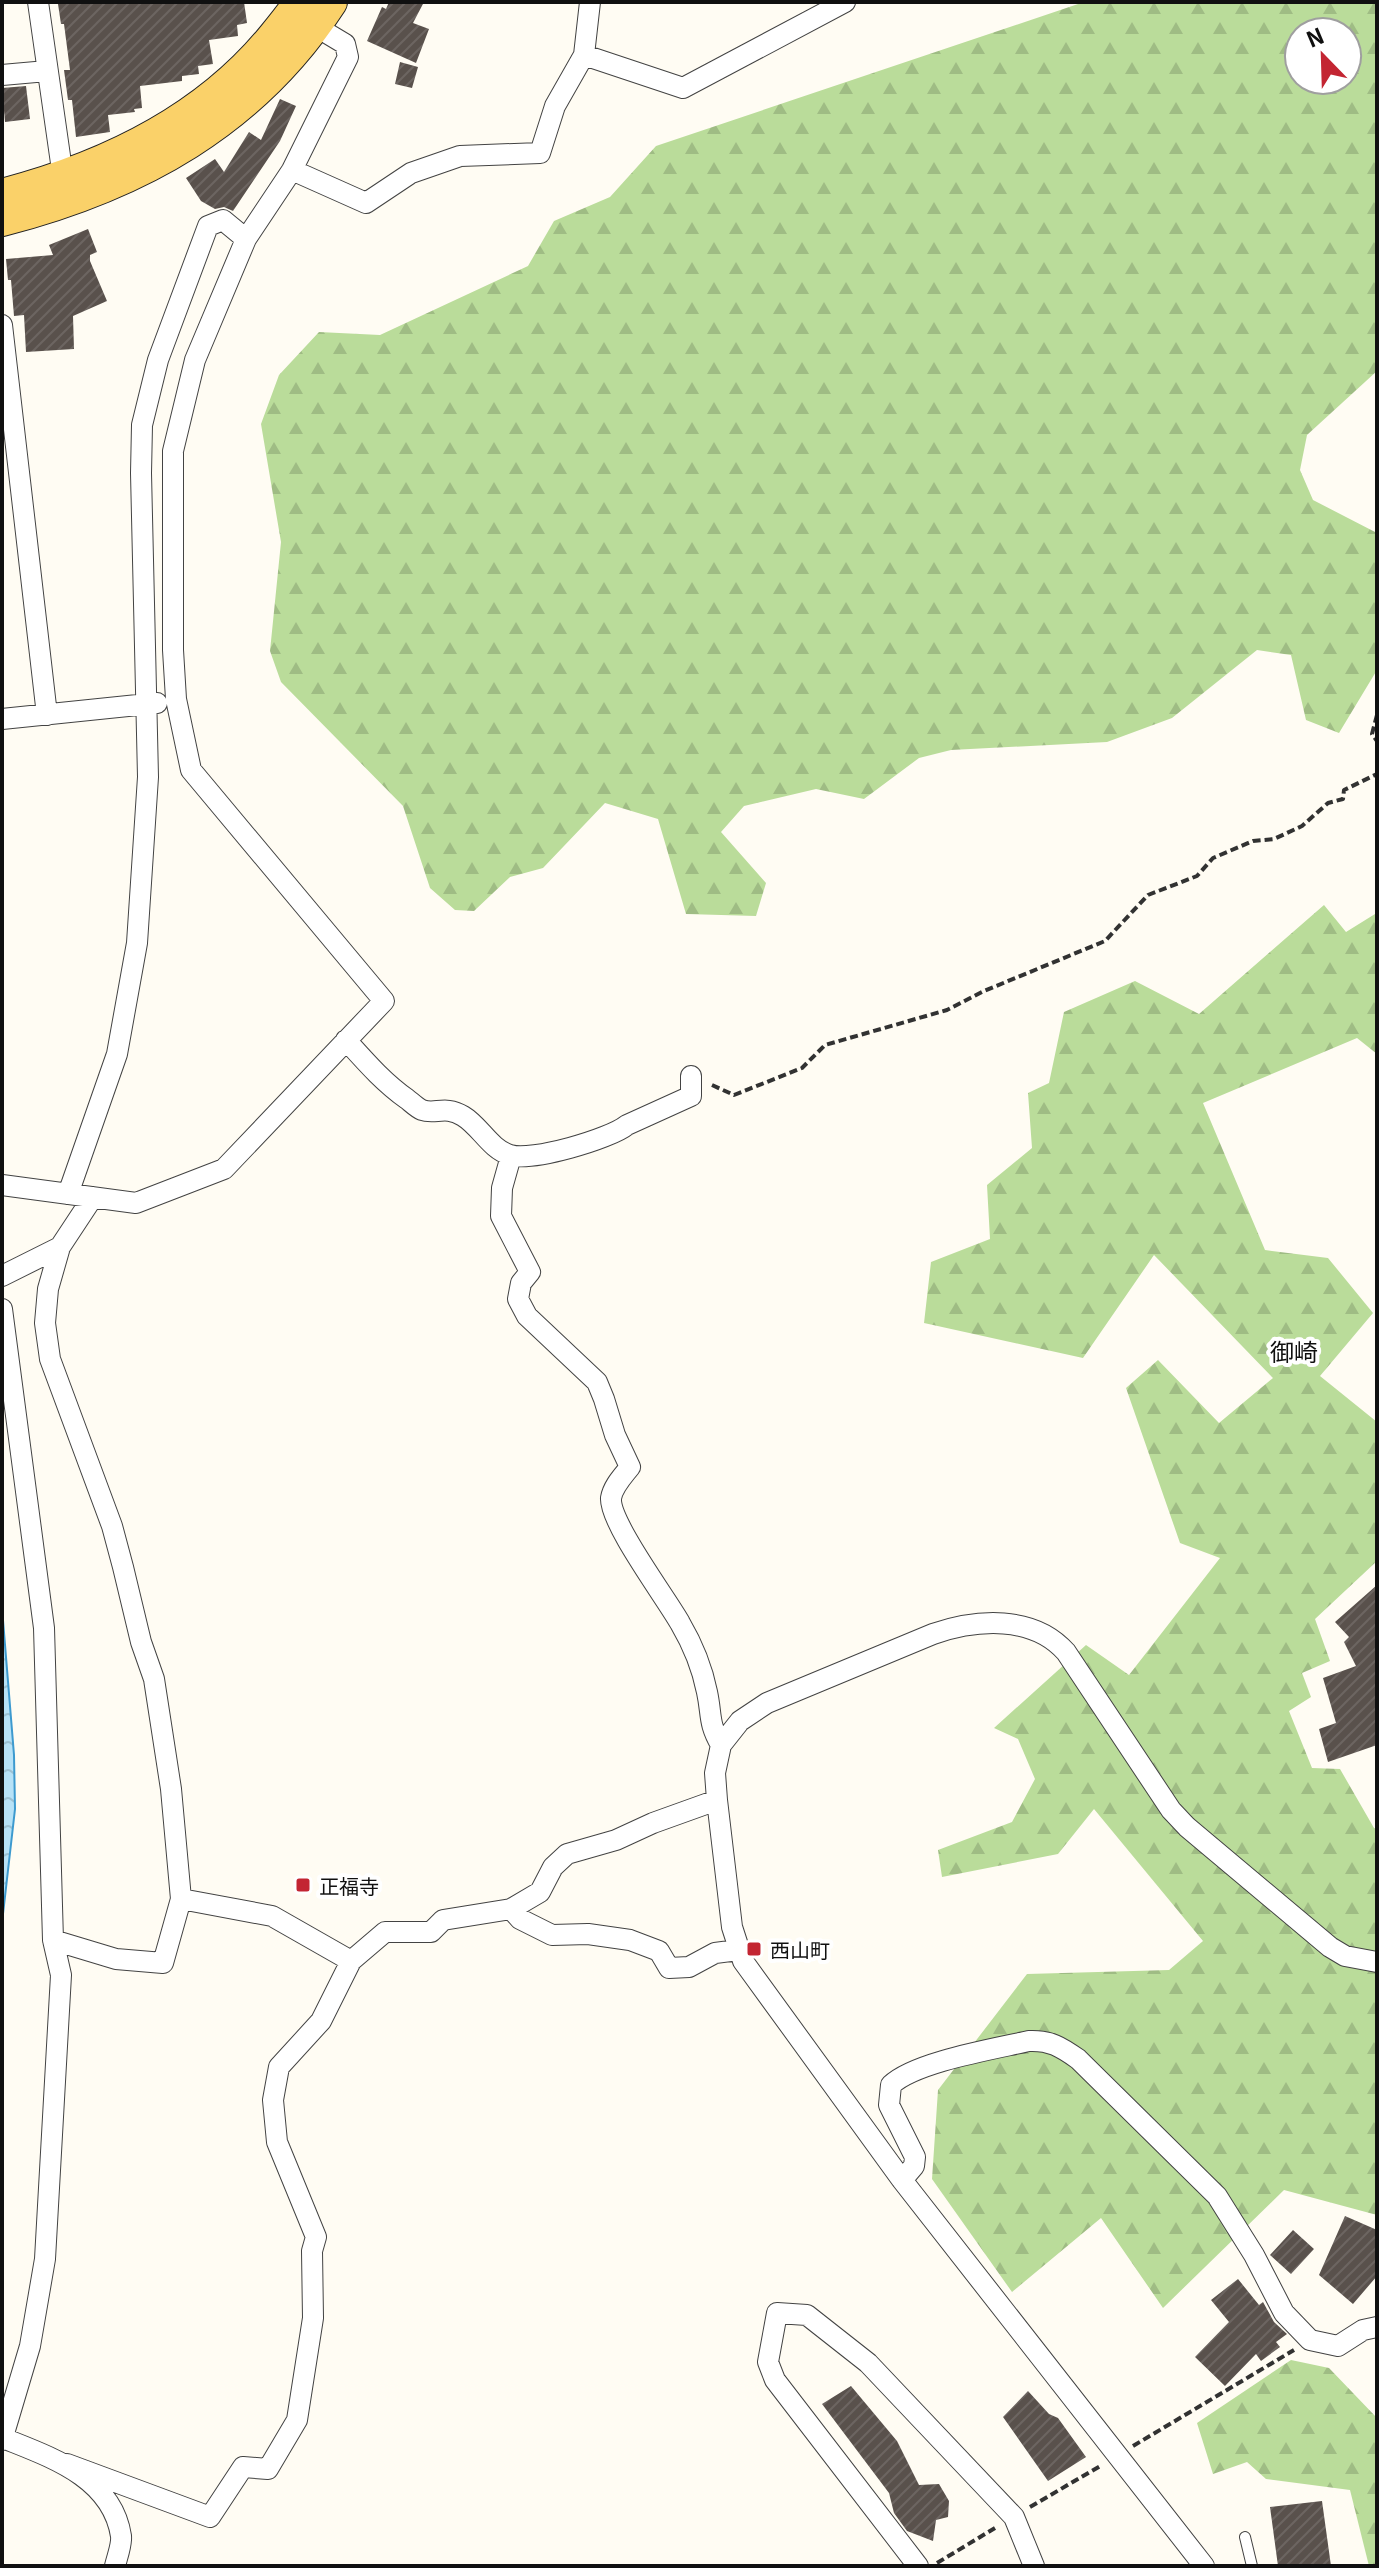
<svg xmlns="http://www.w3.org/2000/svg" width="1379" height="2568" font-family="Georgia,'Noto Sans JP',serif">
  <defs>
    <pattern id="forest-firs" width="22" height="20" patternUnits="userSpaceOnUse" patternTransform="scale(2)"><rect width="22" height="20" fill="#badc9a"/><path d="M5 1l3.5 6h-7zM16 11l3.5 6h-7z" fill="#9fbc84"/></pattern>
    <pattern id="water-ripples" width="26" height="14" patternUnits="userSpaceOnUse" patternTransform="scale(2)"><rect width="26" height="14" fill="#b7e2f7"/><path d="M2 4q2-2 4 0t4 0M15 11q2-2 4 0t4 0" fill="none" stroke="#9cc1d3"/></pattern>
    <pattern id="building-hatch" width="6" height="6" patternUnits="userSpaceOnUse" patternTransform="scale(2)"><rect width="6" height="6" fill="#59514c"/><path d="M-1 1l2-2M0 6l6-6M5 7l2-2" fill="none" stroke="#6c6561"/></pattern>
  </defs>
  <rect width="100%" height="100%" fill="#fffcf3"/>
  <path fill="url(#forest-firs)" fill-rule="evenodd" d="M1084,2H1377V371L1307,435L1300,470L1313,500L1377,533V670L1339,733L1306,720L1291,655L1257,650L1172,718L1107,742L951,750L919,758L864,799L816,789L744,806L721,832L766,883L756,916L686,914L658,819L605,803L543,868L510,877L474,911L455,910L430,888L403,806L281,682L270,651L281,542L261,424L279,375L319,332L380,335L528,266L554,221L610,197L656,146ZM1299,32H1347V80H1299Z
    M1324,905L1346,932L1375,914L1377,916V1054L1357,1038L1203,1103L1265,1250L1328,1258L1373,1313L1320,1376L1377,1422V1561L1315,1619L1330,1661L1302,1673L1311,1697L1289,1711L1312,1768L1340,1769L1374,1828L1377,1829V2215L1284,2190L1163,2308L1101,2218L1012,2292L932,2179L938,2090L1027,1974L1169,1970L1203,1941L1094,1809L1058,1854L942,1877L938,1850L1012,1822L1035,1779L1018,1739L994,1728L1086,1645L1129,1675L1220,1558L1180,1543L1126,1388L1158,1360L1219,1423L1273,1378L1154,1255L1083,1358L924,1323L931,1262L990,1239L987,1185L1032,1148L1028,1093L1049,1083L1064,1012L1135,981L1199,1014Z
    M1291,2360L1329,2368L1377,2418V2566H1369L1350,2490L1266,2479L1247,2462L1213,2474L1197,2423Z"/>
  <path fill="url(#water-ripples)" stroke="#3d9acf" stroke-width="2" d="M2,1608L14,1755L15,1809L3,1914Z"/>
  <path fill="url(#building-hatch)" d="M70,2H244L247,23L237,25L238,36L209,40L213,64L198,66L199,74L182,76V81L140,86L142,108L134,109L135,112L108,115L110,132L76,137L72,100H68L64,70H70L64,24H61L58,4Z
    M389,2H424L413,23L429,29L416,63L367,41L382,7L386,9Z
    M400,62L418,67L412,88L395,84Z
    M26,86L30,119L5,122L2,88Z
    M280,99L296,106L280,141L233,211L224,207L215,209L201,201L186,178L215,159L224,172L249,132L261,140Z
    M88,229L97,252L90,255V261L107,301L73,316L74,349L26,352L24,315L14,316L11,280H8L6,259L53,255L49,245Z
    M1377,1585V1745L1328,1762L1319,1729L1336,1723L1323,1678L1356,1666L1344,1642L1349,1637L1335,1622Z
    M1345,2216L1377,2230V2276L1353,2304L1319,2275Z
    M1293,2230L1314,2249L1291,2274L1270,2255Z
    M1238,2279L1259,2305L1263,2302L1274,2322L1287,2334L1276,2342L1280,2347L1261,2361L1256,2354L1225,2386L1195,2357L1229,2322L1211,2300Z
    M851,2386L897,2441L919,2485L939,2484L949,2501L948,2517L936,2520L933,2541L907,2531L894,2513L889,2493L822,2404Z
    M1028,2391L1049,2414L1058,2418L1086,2457L1048,2481L1003,2417Z
    M1322,2501L1331,2566H1278L1270,2507Z"/>
  <g fill="none" stroke-linecap="round" stroke-linejoin="round">
    <defs>
      <path id="service" d="M1245,2537L1252,2566"/>
      <path id="minor" d="M38,2L63,177
        M584,55L683,88L845,2
        M2,75L47,71
        M292,170L366,203L411,173L460,156L540,153L555,106L584,55L590,2
        M2,325L47,715
        M2,719L157,703
        M346,1040C365,1061 383,1082 407,1099C411,1102 417,1108 422,1110C435,1115 445,1105 463,1116C480,1126 490,1149 510,1155C531,1162 610,1139 627,1125L691,1096V1076
        M511,1156L502,1188L501,1216L530,1272L521,1283L518,1299L527,1316L597,1382L604,1399L615,1435L630,1467C623,1476 613,1486 611,1498C609,1522 666,1598 680,1623C693,1645 702,1667 707,1692C712,1715 708,1723 721,1745
        M2,1185L136,1203L224,1169L384,1001L191,770L176,699L173,650V451L195,360L246,239L292,170L348,57L345,44L315,26
        M68,1194L117,1054L137,943L148,777L141,473L142,425L158,360L208,226L223,220L246,239
        M2,1276L60,1247L93,1197
        M2,1309L44,1628L53,1940L61,1975L45,2259L30,2346L2,2440
        M181,1899L272,1916L351,1961
        M511,1909L520,1919L552,1935L588,1934L630,1940L659,1951L669,1968L689,1967L715,1953L738,1950
        M53,1940L116,1959L163,1963L181,1899L171,1789L154,1679L141,1642L123,1567L112,1526L50,1359L45,1323L48,1289L60,1247
        M902,2180L914,2166L915,2157L889,2105L891,2085C915,2062 994,2049 1029,2041C1050,2040 1061,2047 1078,2059L1217,2196L1254,2255L1284,2313L1310,2340L1338,2346L1363,2330L1377,2327
        M3,2438C50,2457 112,2477 121,2536C122,2545 117,2557 115,2566
        M67,2464L210,2517L243,2467L268,2469L297,2420L313,2318L312,2251L316,2237L277,2142L273,2100L279,2067L321,2021L351,1961L385,1932H431L443,1920L511,1909L540,1892L553,1867L567,1854L616,1840L653,1823L717,1800
        M918,2566L775,2380L768,2362L777,2313L807,2315L868,2363L1014,2517L1034,2566
        M1204,2566L902,2180L743,1961L732,1927L717,1800L715,1773L721,1745L740,1721L767,1703L933,1634C977,1619 1033,1615 1066,1652L1171,1810L1187,1827L1330,1947L1345,1956L1377,1962"/>
      <path id="primary" d="M2,195C106,168 205,121 274,36C283,25 292,14 300,2
        M2,220C138,185 253,122 331,2"/>
    </defs>
    <use href="#service" stroke="#434343" stroke-width="12"/>
    <use href="#minor" stroke="#434343" stroke-width="22"/>
    <use href="#primary" stroke="#212121" stroke-width="34"/>
    <path stroke="#323232" stroke-width="4" stroke-dasharray="8 4" stroke-linecap="butt" d="M1377,715L1372,734L1377,741
      M712,1085L734,1095L802,1068L825,1045L947,1010L984,991L1105,941L1148,895L1197,876L1213,858L1253,841L1274,839L1302,826L1328,803L1343,799L1344,790L1377,774
      M1133,2446L1294,2350
      M1030,2507L1102,2465
      M937,2563L995,2528"/>
    <use href="#service" stroke="#fff" stroke-width="10"/>
    <use href="#minor" stroke="#fff" stroke-width="20"/>
    <use href="#primary" stroke="#fad169" stroke-width="32"/>
  </g>
  <g fill="#c32532" stroke="#fff" stroke-width="3">
    <rect x="295" y="1877" width="16" height="16" rx="4"/>
    <rect x="746" y="1941" width="16" height="16" rx="4"/>
  </g>
  <g text-anchor="middle" dominant-baseline="central" stroke-width="8" stroke-linejoin="round" paint-order="stroke">
    <g font-size="20" fill="#101010" stroke="#fff" text-anchor="start">
      <text x="319" y="1885">正福寺</text>
      <text x="770" y="1949">西山町</text>
    </g>
    <g font-size="24" fill="#101010" stroke="#fff">
      <text x="1294" y="1350">御崎</text>
    </g>
  </g>
  <rect width="1379" height="2568" fill="none" stroke="#101010" stroke-width="8"/>
  <g transform="translate(1323 56) rotate(337)"><circle r="38" fill="#ffffff" stroke="#9f9f9f" stroke-width="2"/>
  <path d="M0-6L14 30L0 20L-14 30Z" fill="#c32532"/>
  <text y="-12" font-size="22" font-weight="bold" text-anchor="middle" fill="#101010">N</text>
  </g>
</svg>
